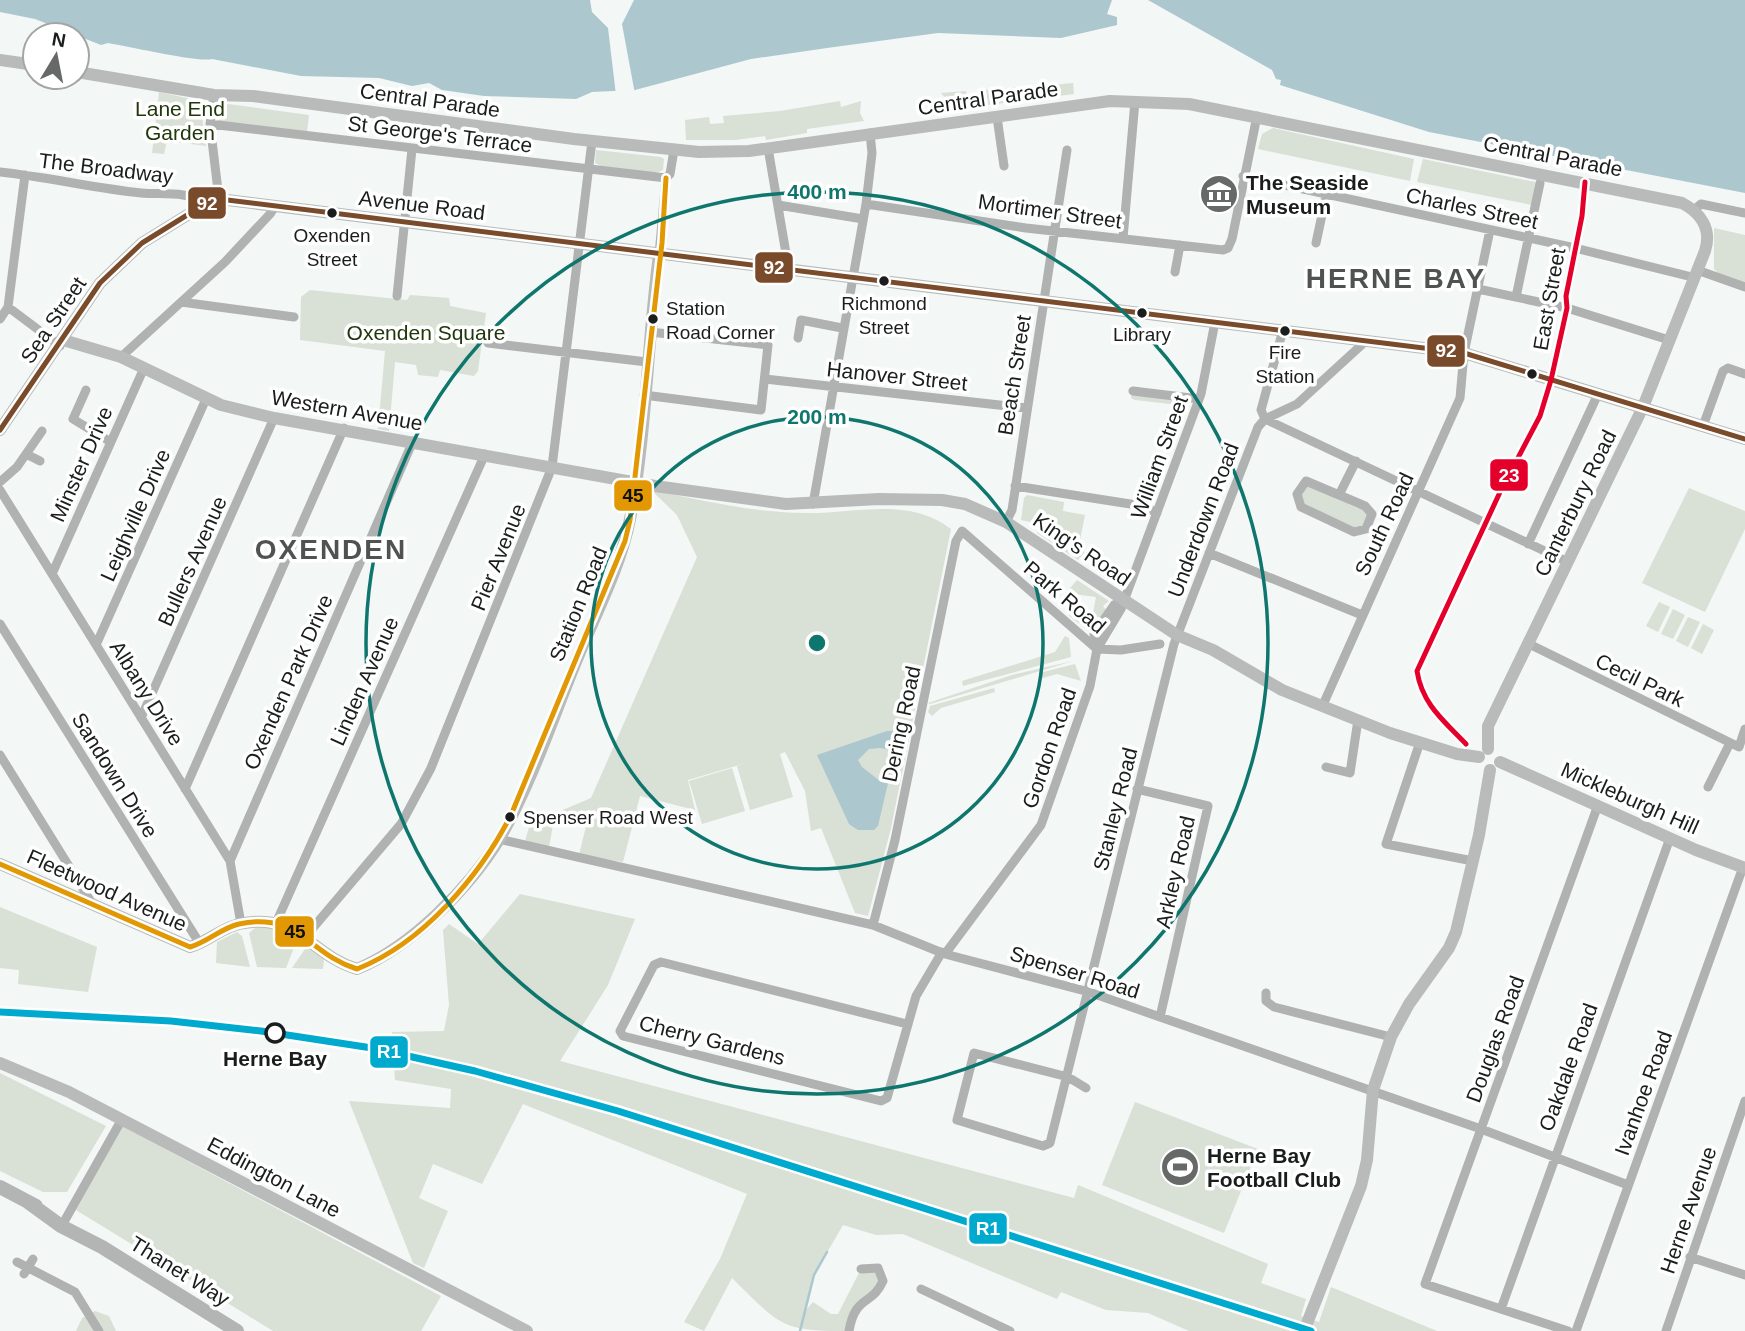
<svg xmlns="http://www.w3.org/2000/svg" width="1745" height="1331" font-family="Arial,sans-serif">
  <rect width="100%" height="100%" fill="#f3f7f5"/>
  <path fill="#d9e0d5" d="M1073,83L1074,94L941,111L947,100L941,93L966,91L967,95L981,94V90L1037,86L1038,90L1052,89V85Z
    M159,92L200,101L206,146L167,141L164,154L152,153Z
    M840,101L841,107L861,101L860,113L864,121L807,129V133L766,140L765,136L735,140H686L685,120L709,117L710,124L724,123L723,116L780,111Z
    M228,104L309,115L307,132L218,121L221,109Z
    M1273,128L1414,159L1410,181L1258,149L1262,134Z
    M596,150L661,157L664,159L663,170L656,173L601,166L595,163Z
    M1423,159L1535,182L1532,205L1417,182Z
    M1714,228L1745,235V283L1720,275L1714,269Z
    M310,290L407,300L410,295L449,298L450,306L486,313L478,371L474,376L440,370L438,377L418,375L416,365L395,362L389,431L378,429L385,351L300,340L301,297Z
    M1132,393L1182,401L1179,405L1135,400L1131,398Z
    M1176,412L1175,428L1165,451L1163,448L1172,415Z
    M1307,485L1357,508L1359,505L1368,512L1367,525L1356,528L1303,504L1301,492Z
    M1689,488L1745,511V529L1705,612L1642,583Z
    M651,490C701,500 754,513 805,513C855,514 908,496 951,529L891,828L868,916L855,913L821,828L811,831L805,791L785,752L780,754L793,797L750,810L737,766L753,761L688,780L695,810L640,796L623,862L579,855L590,810L554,820L549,847L525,841L530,824L591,798L697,557L677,515Z
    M1027,495L1064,502L1063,511L1085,515L1078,550L1085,552L1078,560L1037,533L1039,524L1021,520L1024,498Z
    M1077,580L1109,601L1103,606L1106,610L1090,632L1068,615L1092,619L1096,597L1066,593Z
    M1659,602L1670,607L1658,632L1646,626Z
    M1673,609L1685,615L1673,639L1661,634Z
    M1688,617L1700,622L1688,647L1676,641Z
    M1703,624L1714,630L1702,654L1691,648Z
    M1065,636L1069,638L1071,657L963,686L962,681L1055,652Z
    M1073,661L930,704L928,703L1012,675Z
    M1075,664L1081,681L1057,674L1039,679V673Z
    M994,688L995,692L941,708L932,716L928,712L930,706Z
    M732,768L745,811L702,824L689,781Z
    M520,894L635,919L608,985L560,1061L1074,1198L1078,1185L1268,1264L1261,1283L1306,1299L1301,1316L1319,1322L1331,1287L1437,1331H1189L1148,1313L1106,1310L1061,1292L1057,1299L903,1234L876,1235L843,1225L814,1275L806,1310L813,1302L831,1314H838L861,1269L875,1267L883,1281L865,1299L849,1331C780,1331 781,1326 732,1278L704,1331L684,1322L720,1259L747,1194L523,1104L482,1184L433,1164L419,1198L448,1211L424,1268L413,1263L349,1101L450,1108L451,1089L395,1080L392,1032L444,1031L449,1005L443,930L449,924L478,944Z
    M0,907L97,947L88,992L18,984L19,970L0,968Z
    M264,927L286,932L297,940L286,968L257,967L249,933L255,928Z
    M237,932L242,936L250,967L216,963L217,942Z
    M311,947L324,959L323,969L292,968L305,949Z
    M0,1073L106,1126L67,1192H43L0,1171Z
    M1135,1102L1258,1149L1224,1233L1102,1185Z
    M122,1126L441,1296L421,1331H273L76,1210Z
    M95,1311L109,1316L116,1331H76L82,1318Z"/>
  <path fill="#acc7ce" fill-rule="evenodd" d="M0,0H1112L1107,14L1117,17V25L1061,38L938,33L827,48L751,59L635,90L592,92L576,99L484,96L442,90L429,83L412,86L379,78L301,76L212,59C200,63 127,46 108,43L101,45L35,19L0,12Z
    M1148,0H1745V193L1429,132L1280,85L1281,80L1276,79L1272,70Z
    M887,731H893L898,740L878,826L874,830H858L849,824L817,755ZM880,748L890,750L892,764L880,781L862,767L858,760L869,749Z"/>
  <path fill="#f3f7f5" d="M590,0H634L622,24L635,94L616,95L608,28L592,12Z"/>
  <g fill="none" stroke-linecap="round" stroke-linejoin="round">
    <path stroke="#acc7ce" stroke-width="2.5" d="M800,1331L814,1275L827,1252"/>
    <path stroke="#b0b1b1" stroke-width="9" d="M214,95L210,124L219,199
      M997,117L1004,166
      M210,124L666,178
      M768,148L789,271
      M0,172C47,177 94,188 141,193C162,195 187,190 205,204
      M25,175L8,307L60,346
      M1243,176L1575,248L1692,277
      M666,178L670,174L674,150
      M866,204L1026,228L1223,250L1228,248L1232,239L1257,116
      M778,205L863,219
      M1694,210L1701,204L1745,213
      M1123,238L1135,101
      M1316,243L1326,196
      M659,255L666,178
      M1697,270L1745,287
      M1175,272L1180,245
      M1478,289L1567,308L1669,340
      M397,296L412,149
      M1516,297L1540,183
      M181,302L294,317
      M0,319L8,307
      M798,338L801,320L842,328
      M488,343L647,362
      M121,357L225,262L270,214L275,206
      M765,379L1026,408
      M86,390L73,419L109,441
      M1133,391L1199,399
      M644,395L761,410L768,345L650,332
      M1265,419L1568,562
      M1265,419L1297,404L1367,340
      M1265,419L1261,410L1283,330
      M1703,426L1723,371L1728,368L1745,374
      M26,454L40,461
      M1306,481L1365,506L1372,514L1366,529L1354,532L1301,507L1297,494Z
      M0,482L17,467L42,431
      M1015,486L1143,506L1157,513
      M0,490L230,861L241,924
      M1340,493L1356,461
      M813,504L866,204L872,153L870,133
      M1006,522L1012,510L1067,150
      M1528,544L1598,394
      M1209,553L1362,615
      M52,574L144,368
      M0,624L200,944
      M1527,643L1739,747L1745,729
      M96,645L206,399
      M1097,649L1094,634L1114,605L1123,600
      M1322,707L1460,398L1464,353L1490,230
      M141,718L274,418
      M1420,742L1386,844L1473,861
      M1466,744C1444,721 1422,704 1417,671L1501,490L1540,416L1551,380L1567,308L1566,296L1582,216L1585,182
      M0,755L93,905
      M1326,767L1350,773L1358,720
      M1708,787L1730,743
      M185,789L344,428
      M1137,789L1208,806L1160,1017
      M499,839L873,925L945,954L1089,992L1160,1017L1481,1129L1628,1185
      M230,861L413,441
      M276,923L485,454
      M873,925L895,840L956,541L962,531L1097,649L1121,650L1160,644
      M306,936L401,824L431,768L552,467L592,141
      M945,954L1041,825L1090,686L1097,649L1121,609L1201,394L1215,322
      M1266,993V1001L1274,1007L1391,1037
      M907,1024L661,962L654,965L620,1031L623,1036L881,1101L887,1098L916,996L942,952
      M1086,1088L1068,1077L974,1053L957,1120L1043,1146L1050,1143L1174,644L1258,427L1265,419
      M65,1220L122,1119
      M1690,1257L1745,1275
      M17,1262L75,1292L99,1331
      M24,1274L33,1259
      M921,1289L1010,1331
      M1501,1309L1670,838
      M849,1331C855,1295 872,1306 883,1281L878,1268L861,1269
      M1568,1331L1425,1284L1598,805
      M1576,1331L1743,867
      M1666,1331L1745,1101"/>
    <path stroke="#b8bbba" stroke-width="12" d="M0,60L35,65
      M77,72L214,95L253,96L574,139L699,152L749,151L1110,101L1189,104L1682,203C1701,213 1712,229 1705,251L1643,407L1488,726V749
      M63,340L121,357L221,405L274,418L655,486L786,504L879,499L942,500L965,504L1006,522L1177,635L1213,650L1282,690L1390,733L1457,754L1479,757
      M0,430L100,283L142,243L205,204L219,199L1464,353L1745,439
      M1500,762L1696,850L1745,868
      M0,864L190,947C208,942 221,928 239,924C298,911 310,955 357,969C411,947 470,887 500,838C532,782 553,717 578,657C596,613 621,566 630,519C647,432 647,342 659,255
      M0,1063L69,1092L527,1331
      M1304,1331L1361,1186L1367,1160L1373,1090L1391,1037L1409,1004L1449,948L1456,932L1479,835L1490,770"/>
    <path stroke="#b2b5b4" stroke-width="14" d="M0,1187L36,1206
      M28,1202L61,1226L102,1247L237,1331"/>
    <defs>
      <path id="bus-1" d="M0,430L100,283L142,243L205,204L219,199L1464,353L1745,439"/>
      <path id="bus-2" d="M0,864L190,947C208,942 221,928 239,924C298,911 310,955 357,969C423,943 480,876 511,815L625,541L630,520L662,243L666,178"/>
      <path id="bus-3" d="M1466,744C1444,721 1422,704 1417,671L1501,490L1540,416L1551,380L1567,308L1566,296L1582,216L1585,182"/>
    </defs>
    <use href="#bus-1" stroke="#fff" stroke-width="10"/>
    <use href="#bus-2" stroke="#fff" stroke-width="10"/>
    <use href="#bus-3" stroke="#fff" stroke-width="10"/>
    <use href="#bus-1" stroke="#7a4b2a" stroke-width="5"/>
    <use href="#bus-2" stroke="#e19803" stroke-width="5"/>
    <use href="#bus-3" stroke="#e4002b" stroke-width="5"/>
    <defs>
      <path id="rail-1" d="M0,1012L171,1021L261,1031L372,1048L475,1071L618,1111L1311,1331"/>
    </defs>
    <use href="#rail-1" stroke="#fff" stroke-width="12"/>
    <use href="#rail-1" stroke="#00a9ce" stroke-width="7"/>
  </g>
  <g fill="none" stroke="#0f766e" stroke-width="3.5">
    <circle cx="817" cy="643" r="226"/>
    <circle cx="817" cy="643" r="451"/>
  </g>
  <defs>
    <symbol id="museum-disc" viewBox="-11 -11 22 22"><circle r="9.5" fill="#676969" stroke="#fff"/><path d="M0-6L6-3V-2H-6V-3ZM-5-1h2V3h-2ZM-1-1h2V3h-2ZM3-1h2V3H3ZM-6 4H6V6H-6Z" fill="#fff"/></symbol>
    <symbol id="stadium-disc" viewBox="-11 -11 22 22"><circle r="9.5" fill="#676969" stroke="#fff"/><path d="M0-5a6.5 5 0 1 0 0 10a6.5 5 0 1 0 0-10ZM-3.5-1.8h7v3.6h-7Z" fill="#fff"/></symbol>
  </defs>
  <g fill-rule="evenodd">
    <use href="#museum-disc" x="1197" y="172" width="44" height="44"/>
    <use href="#stadium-disc" x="1158" y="1145" width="44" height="44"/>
  </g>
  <g fill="#1b1d1d" stroke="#fff" stroke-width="2.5">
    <circle cx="332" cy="213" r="6"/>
    <circle cx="884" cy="281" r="6"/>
    <circle cx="1142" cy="313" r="6"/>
    <circle cx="653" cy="319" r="6"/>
    <circle cx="1285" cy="331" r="6"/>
    <circle cx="1532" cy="374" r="6"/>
    <circle cx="510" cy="817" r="6"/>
  </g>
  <circle fill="#fff" stroke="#1b1d1d" stroke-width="3.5" cx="275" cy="1033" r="9"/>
  <g text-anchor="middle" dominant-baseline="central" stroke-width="7" stroke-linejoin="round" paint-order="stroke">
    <g font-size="19" fill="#1b1d1d" stroke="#fff">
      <text x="332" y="235">Oxenden<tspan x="332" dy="24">Street</tspan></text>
      <text x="884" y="303">Richmond<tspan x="884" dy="24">Street</tspan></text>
      <text x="666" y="308" text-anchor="start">Station<tspan x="666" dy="24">Road Corner</tspan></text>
      <text x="1142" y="334">Library</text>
      <text x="1285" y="352">Fire<tspan x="1285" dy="24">Station</tspan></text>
      <text x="523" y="817" text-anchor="start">Spenser Road West</text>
    </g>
    <g font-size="21" fill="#1b1d1d" stroke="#fff">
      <text transform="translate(988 98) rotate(-8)">Central Parade</text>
      <text transform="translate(430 100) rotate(8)">Central Parade</text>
      <text transform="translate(440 134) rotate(7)">St George's Terrace</text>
      <text transform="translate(1553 156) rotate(11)">Central Parade</text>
      <text transform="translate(106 168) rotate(7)">The Broadway</text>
      <text transform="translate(422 205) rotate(7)">Avenue Road</text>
      <text transform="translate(1472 208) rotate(12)">Charles Street</text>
      <text transform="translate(1050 211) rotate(8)">Mortimer Street</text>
      <text transform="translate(1549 299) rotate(-80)">East Street</text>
      <text transform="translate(53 320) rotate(-56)">Sea Street</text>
      <text transform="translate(1014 375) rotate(-81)">Beach Street</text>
      <text transform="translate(897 376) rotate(6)">Hanover Street</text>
      <text transform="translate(347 410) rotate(10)">Western Avenue</text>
      <text transform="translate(1159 457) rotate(-70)">William Street</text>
      <text transform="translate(81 464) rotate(-66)">Minster Drive</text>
      <text transform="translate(1575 503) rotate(-64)">Canterbury Road</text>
      <text transform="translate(135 515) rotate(-66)">Leighville Drive</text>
      <text transform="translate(1203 520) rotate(-69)">Underdown Road</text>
      <text transform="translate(1384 524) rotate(-65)">South Road</text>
      <text transform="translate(1082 549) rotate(34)">King's Road</text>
      <text transform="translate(498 557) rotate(-68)">Pier Avenue</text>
      <text transform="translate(192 561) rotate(-66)">Bullers Avenue</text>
      <text transform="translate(1065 597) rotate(40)">Park Road</text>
      <text transform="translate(578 604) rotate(-68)">Station Road</text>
      <text transform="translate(1640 680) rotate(26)">Cecil Park</text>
      <text transform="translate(364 681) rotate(-66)">Linden Avenue</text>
      <text transform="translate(288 682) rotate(-66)">Oxenden Park Drive</text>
      <text transform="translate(147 693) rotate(58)">Albany Drive</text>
      <text transform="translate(901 724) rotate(-78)">Dering Road</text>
      <text transform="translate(1049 748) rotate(-71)">Gordon Road</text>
      <text transform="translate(115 775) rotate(58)">Sandown Drive</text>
      <text transform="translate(1630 798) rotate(24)">Mickleburgh Hill</text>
      <text transform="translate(1115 809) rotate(-76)">Stanley Road</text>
      <text transform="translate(1175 872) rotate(-77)">Arkley Road</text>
      <text transform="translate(107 890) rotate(24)">Fleetwood Avenue</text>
      <text transform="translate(1075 972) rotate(17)">Spenser Road</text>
      <text transform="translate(1495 1039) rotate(-70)">Douglas Road</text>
      <text transform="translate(712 1040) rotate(14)">Cherry Gardens</text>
      <text transform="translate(1568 1067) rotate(-70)">Oakdale Road</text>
      <text transform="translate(1643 1093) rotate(-70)">Ivanhoe Road</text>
      <text transform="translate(274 1177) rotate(28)">Eddington Lane</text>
      <text transform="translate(1688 1210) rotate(-71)">Herne Avenue</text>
      <text transform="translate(180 1271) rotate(32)">Thanet Way</text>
    </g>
    <g font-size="21" fill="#21380d" stroke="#fff">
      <text x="180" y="108">Lane End<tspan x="180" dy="24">Garden</tspan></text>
      <text x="426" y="332">Oxenden Square</text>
    </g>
    <g font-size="21" font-weight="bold" fill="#1b1d1d" stroke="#fff" text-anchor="start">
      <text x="1246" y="182">The Seaside<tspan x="1246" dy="24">Museum</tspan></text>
      <text x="1207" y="1155">Herne Bay<tspan x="1207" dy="24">Football Club</tspan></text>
    </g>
    <g font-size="21" font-weight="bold" fill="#1b1d1d" stroke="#fff">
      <text x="275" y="1058">Herne Bay</text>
    </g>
    <g font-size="28" font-weight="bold" letter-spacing="2" fill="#4e5351" stroke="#fff">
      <text x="1396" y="278">HERNE BAY</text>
      <text x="331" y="549">OXENDEN</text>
    </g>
  </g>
  <circle cx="817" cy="643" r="10" fill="#0f766e" stroke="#fff" stroke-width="3.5"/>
  <g font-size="21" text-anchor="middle" font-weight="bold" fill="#0f766e" stroke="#fff" stroke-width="7" stroke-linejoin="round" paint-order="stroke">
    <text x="817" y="199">400 m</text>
    <text x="817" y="424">200 m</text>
  </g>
  <g stroke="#fff" stroke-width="2.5">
    <rect x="187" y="186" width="40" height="34" rx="7" fill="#7a4b2a"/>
    <rect x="754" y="251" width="40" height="33" rx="7" fill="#7a4b2a"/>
    <rect x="1426" y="334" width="40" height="34" rx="7" fill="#7a4b2a"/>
    <rect x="1489" y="458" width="40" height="34" rx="7" fill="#e4002b"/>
    <rect x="613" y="479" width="40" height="33" rx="7" fill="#e19803"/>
    <rect x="274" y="915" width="41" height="33" rx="7" fill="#e19803"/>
    <rect x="369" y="1035" width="40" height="34" rx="7" fill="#00a9ce"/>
    <rect x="968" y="1212" width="40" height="33" rx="7" fill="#00a9ce"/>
  </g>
  <g font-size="19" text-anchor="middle" font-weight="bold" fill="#fff">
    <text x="207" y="210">92</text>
    <text x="774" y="274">92</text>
    <text x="1446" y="357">92</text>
    <text x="1509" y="482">23</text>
    <text x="389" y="1058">R1</text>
    <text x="988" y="1235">R1</text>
  </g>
  <g font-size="19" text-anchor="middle" font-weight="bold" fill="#111">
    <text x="633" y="502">45</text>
    <text x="295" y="938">45</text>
  </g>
  <g transform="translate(56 56) rotate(10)"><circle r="33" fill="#ffffff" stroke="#a4a5a5" stroke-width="2"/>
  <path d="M0-5L12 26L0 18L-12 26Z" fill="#676969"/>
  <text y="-10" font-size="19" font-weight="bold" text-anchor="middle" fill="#1b1d1d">N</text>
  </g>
</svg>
